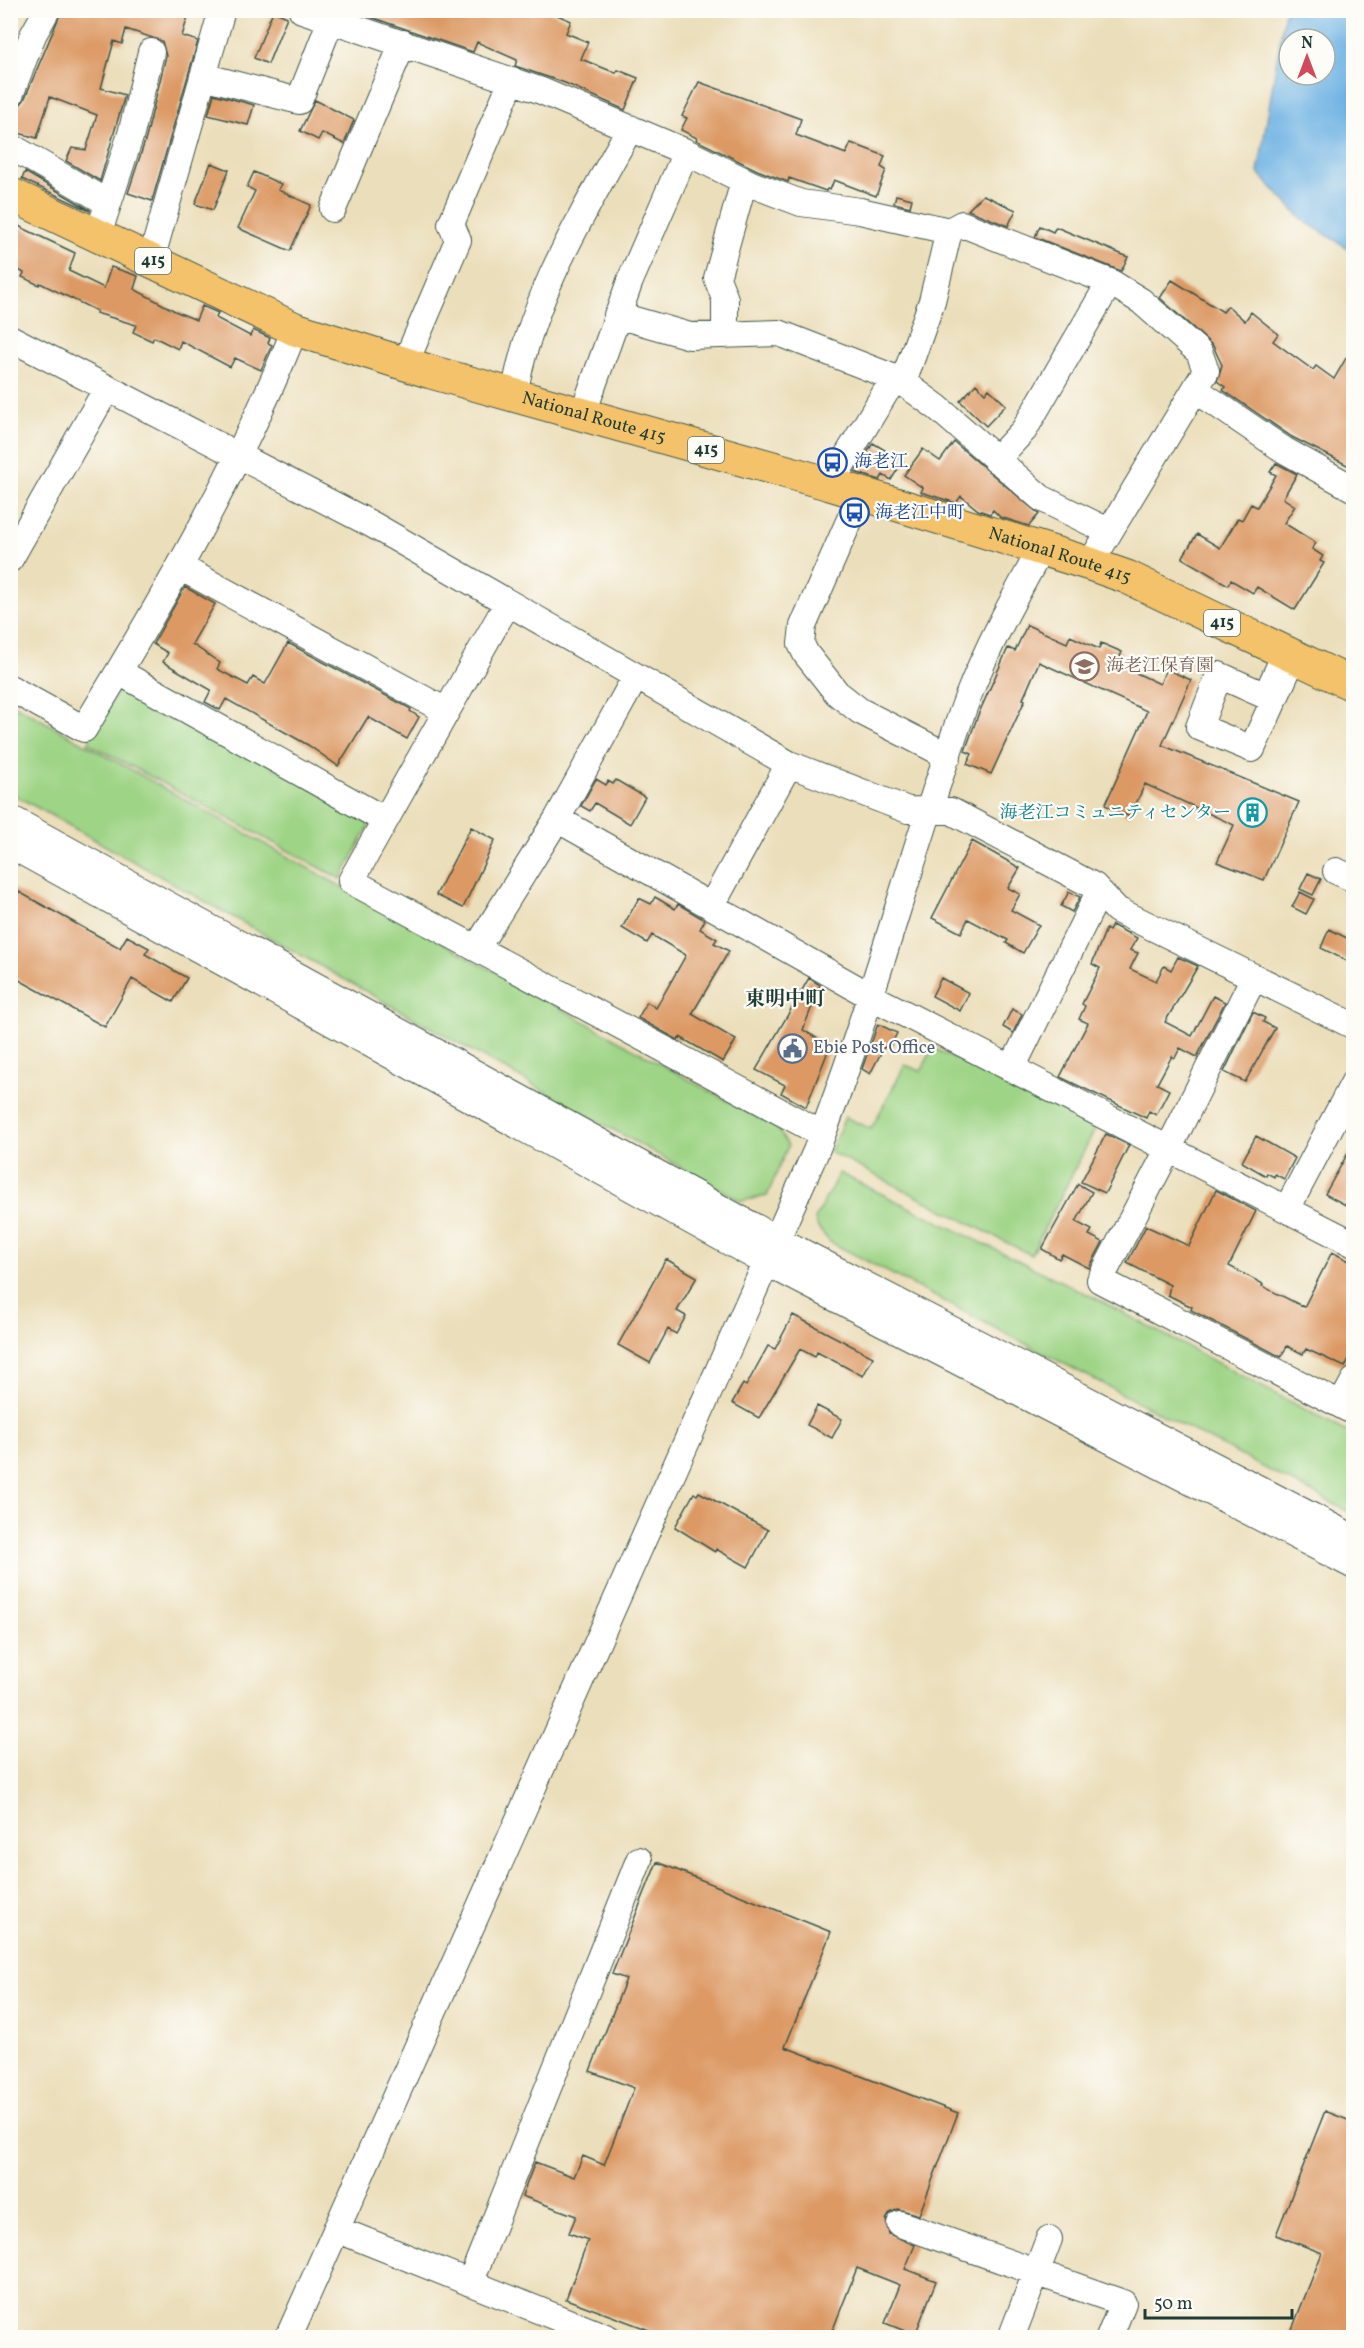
<svg xmlns="http://www.w3.org/2000/svg" width="1364" height="2348" font-family="Vollkorn,'Noto Serif JP',serif">
  <rect width="100%" height="100%" fill="#fdfcf7"/>
  <filter id="ink" filterUnits="userSpaceOnUse"><feTurbulence type="fractalNoise" baseFrequency=".0167" numOctaves="2"/><feDisplacementMap in="SourceGraphic" scale="12" xChannelSelector="R" yChannelSelector="G"/><feConvolveMatrix kernelMatrix="1 2 1 2 8 2 1 2 1" color-interpolation-filters="sRGB"/></filter>
  <filter id="wash" filterUnits="userSpaceOnUse"><feTurbulence type="fractalNoise" baseFrequency=".008" numOctaves="4" result="noise"/><feDisplacementMap in="SourceGraphic" scale="24" xChannelSelector="R" yChannelSelector="G"/><feGaussianBlur stdDeviation="1.35" result="paint"/><feColorMatrix in="noise" values="0 0 0 0 0 0 0 0 0 0 0 0 0 0 0 0 0 1.4 0 .05"/><feComposite in="paint" operator="in"/></filter>
  <g filter="url(#wash)">
    <rect width="100%" height="100%" fill="#ebdeba"/>
    <path fill="#9ed485" stroke="#5e885c" stroke-width="1.5" d="M129,685L365,819L369,826L341,879L88,743L119,689Z
      M11,703L778,1129L788,1146L767,1196L741,1201L11,793Z
      M933,1048L1096,1127L1031,1255L830,1152L845,1117L871,1129L905,1065L921,1071Z
      M839,1173L1099,1300L1353,1435V1514L830,1242L818,1228L815,1219Z"/>
    <path fill="#6eb2e3" stroke="#46788c" stroke-width="1.5" fill-rule="evenodd" d="M1285,11H1353V251L1304,221L1258,173ZM1289,39H1325V75H1289Z"/>
    <g id="blocks">
      <path fill="#dc9964" d="M62,10H190L182,36L198,41L152,201L128,193L146,138L166,56L162,41L126,29L122,44L114,41L101,88L125,95L100,181L66,161L72,148L86,150L97,115L50,97L37,138L11,131L18,107L24,100Z
        M350,10H546L571,21L566,33L588,42L581,59L616,73L618,70L638,78L625,110L565,83L515,66L517,60L477,42L473,52Z
        M273,11L287,17L268,64L254,58Z
        M699,82L801,119L796,135L846,154L851,143L885,156L881,167L886,170L876,196L834,180L830,190L827,189L826,191L789,178L788,182L757,170L696,140L697,138L681,130L687,118L682,116Z
        M214,94L254,105L248,125L208,115Z
        M315,100L354,120L344,144L322,133L318,140L300,131Z
        M211,163L229,170L213,210L195,204Z
        M25,172L90,210V211L22,179Z
        M254,172L281,184L278,190L311,205L290,251L238,228L255,191L247,187Z
        M896,195L912,199L910,207L894,203Z
        M983,195L1016,210L1008,226L968,210Z
        M10,222L75,253L69,271L104,288L111,267L138,276L134,289L175,311L196,320L202,306L218,313L216,318L250,336L253,330L270,338L268,343L272,345L261,370L235,358L230,367L181,341L178,349L154,337L152,341L133,332L136,325L96,313L97,311L40,283L39,285L22,277L24,273L10,265Z
        M1040,226L1053,232L1056,227L1128,257L1121,271L1035,237Z
        M1172,280L1223,312L1228,306L1245,321L1251,312L1278,334L1273,341L1313,370L1316,366L1334,379L1353,346V468L1292,437L1223,390L1225,387L1217,381L1222,365L1213,346L1160,298Z
        M976,384L985,393L989,389L1006,405L986,426L960,401Z
        M954,442L1039,514L1029,526L1000,517L993,510L990,514L978,510L961,496L956,503L921,492L923,488L904,475L923,449L940,461Z
        M873,443L903,461L891,480L883,475L880,480L855,472Z
        M1276,463L1297,474L1283,498L1295,506L1284,523L1316,543L1312,549L1323,556L1320,561L1324,563L1295,610L1257,587L1253,593L1231,580L1228,585L1182,558L1197,534L1220,548L1238,518L1242,520L1251,504L1257,507L1276,475L1270,472Z
        M185,587L215,604L192,644L220,663L217,669L248,685L253,677L265,684L288,643L411,709L410,711L419,717L407,739L368,717L338,766L308,745L226,699L220,710L205,702L211,690L163,662L168,653L153,644Z
        M1027,625L1067,643L1070,636L1099,649L1101,643L1122,652L1117,664L1160,684L1166,669L1191,680L1162,745L1299,802L1264,880L1217,862L1234,825L1145,784L1130,817L1105,805L1147,711L1039,662L1023,699L1025,700L991,774L967,764L972,754L965,751L978,715L1008,648L1015,651Z
        M596,779L606,785L608,781L613,784L616,780L645,797L630,824L595,803L590,811L581,806Z
        M471,827L495,840L463,908L436,895Z
        M972,841L1020,868L1008,888L1020,894L1011,910L1039,925L1023,953L1006,943L1008,940L968,919L961,933L932,918Z
        M1308,873L1321,879L1313,895L1300,889Z
        M10,887L120,948L127,936L149,948L145,954L187,978L173,1002L132,979L105,1027L10,975Z
        M1069,892L1080,897L1072,912L1061,906Z
        M1300,892L1314,899L1306,914L1292,907Z
        M655,897L675,909L678,904L705,920L700,929L717,939L714,943L729,951L692,1014L736,1040L723,1062L680,1037L678,1040L638,1018L647,1002L656,1008L686,955L652,935L647,943L622,928L639,898L651,904Z
        M1112,925L1137,938L1130,950L1138,953L1130,969L1156,981L1164,966L1171,970L1178,957L1198,966L1165,1022L1192,1036L1213,996L1225,1002L1197,1057L1180,1048L1175,1058L1172,1056L1157,1084L1169,1090L1156,1115L1149,1111L1146,1118L1060,1077L1088,1023L1079,1019L1085,1006L1082,1004L1100,968L1092,964L1106,929L1109,931Z
        M1329,929L1353,941V964L1321,948Z
        M809,978L820,985L803,1030L830,1046L806,1107L781,1093L785,1085L756,1070Z
        M941,978L969,993L960,1011L932,996Z
        M1012,1009L1022,1014L1013,1033L1003,1027Z
        M1253,1012L1265,1018L1263,1022L1275,1028L1245,1082L1224,1072Z
        M878,1024L897,1033L889,1049L884,1047L870,1074L862,1069Z
        M1106,1134L1129,1145L1105,1193L1081,1182Z
        M1256,1136L1295,1158L1284,1179L1275,1174L1274,1177L1267,1173L1266,1176L1242,1162Z
        M1353,1144V1209L1325,1194Z
        M1078,1184L1092,1192L1076,1222L1092,1230L1089,1235L1103,1242L1089,1268L1062,1254L1059,1259L1042,1249Z
        M1216,1190L1256,1211L1229,1266L1263,1284L1262,1286L1304,1307L1332,1252L1353,1263V1362L1349,1359L1345,1367L1306,1349L1303,1354L1287,1346L1281,1357L1191,1310L1192,1307L1168,1295L1170,1285L1127,1263L1146,1226L1189,1246Z
        M666,1259L697,1277L677,1311L686,1316L676,1334L668,1329L650,1363L618,1345Z
        M793,1315L873,1357L863,1376L817,1352L815,1357L800,1349L759,1418L732,1403L743,1384L746,1386L768,1346L775,1349Z
        M817,1406L842,1419L832,1438L807,1425Z
        M699,1492L768,1530L748,1567L716,1549L715,1552L675,1527L694,1493L697,1495Z
        M657,1862L831,1932L785,2047L958,2113L919,2215L898,2209L890,2213L886,2220L889,2234L915,2245L905,2269L936,2281L915,2335L885,2323L900,2285L857,2268L830,2337H668L566,2299L588,2240L569,2233L576,2216L522,2196L535,2162L574,2177L583,2156L604,2165L634,2088L590,2071L626,1979L612,1974Z
        M1325,2111L1353,2122V2337H1289L1322,2253L1276,2235Z"/>
    </g>
  </g>
  <g filter="url(#ink)">
    <use href="#blocks" fill-opacity="0" stroke="#3e5548" stroke-width="1.5"/>
    <g fill="none" stroke-linecap="round" stroke-linejoin="round">
      <defs>
        <path id="minor" d="M302,10L539,90L686,152L751,184L801,203L860,211L949,231L962,224L1110,282L1141,301L1199,352L1206,371L1090,564
          M203,76L299,101L331,20
          M10,95L33,35L47,10
          M10,146L108,203
          M333,209L403,43
          M98,235L131,134L151,52
          M151,260L222,10
          M617,315L690,336L779,333L900,380L938,408L1041,498L1108,531
          M725,335V299L717,278L744,181
          M10,338L373,525L789,764L908,810L951,811L1094,886L1117,910L1354,1026
          M405,364L458,240L451,224L512,80
          M1196,390L1284,450L1354,489
          M514,396C530,298 583,214 630,128
          M582,416L630,281L686,152
          M996,460L1024,430L1110,282
          M830,484L887,390L905,377L932,301L949,231
          M861,494L803,626L801,644L806,654L837,693L860,711L948,756
          M10,559L107,388
          M180,567L446,711
          M507,604L351,881L822,1134
          M1285,654L1266,696L1219,675L1199,727L1252,749L1293,658
          M119,672L385,820
          M10,688L84,729C162,601 239,469 295,329
          M10,818L777,1239L1354,1538
          M557,819L872,997L1354,1244
          M10,845L767,1263L1354,1566
          M1336,871L1354,879
          M712,905L789,764
          M478,946L557,819L635,678
          M1254,977L1169,1148L1100,1280L1354,1412
          M1012,1068L1099,892
          M1287,1209L1354,1082
          M1341,1405L1354,1381
          M900,2224L1123,2303L1109,2338
          M336,2229L608,2338
          M470,2283L639,1860
          M288,2338L816,1151C874,1003 912,848 967,699C987,647 1014,598 1041,549
          M1011,2338L1049,2239"/>
        <g id="highway">
          <path id="s1" d="M10,194L295,329L431,372L830,484L1090,564L1127,577L1354,685"/>
        </g>
      </defs>
      <use href="#minor" stroke="#3e5548" stroke-width="28"/>
      <use href="#highway" stroke="#3e5548" stroke-width="35"/>
      <use href="#minor" stroke="#fff" stroke-width="26"/>
      <use href="#highway" stroke="#f4c26a" stroke-width="33"/>
    </g>
  </g>
  <defs>
    <symbol id="bus-ring" viewBox="-11 -11 22 22"><circle r="9.5" fill="#fdfcf7" stroke="#1a4fb4" stroke-width="1.5"/><path d="M-5-6H5V4H4V6H2V4H-2V6H-4V4H-5ZM-3.5-4V0h7V-4ZM-3.5 1.2v1.5H-2V1.2ZM2 1.2v1.5H3.5V1.2Z" fill="#1a4fb4"/></symbol>
    <symbol id="school-ring" viewBox="-11 -11 22 22"><circle r="9.5" fill="#fdfcf7" stroke="#8d6e63" stroke-width="1.5"/><path d="M0-5L7-2L0 1L-7-2ZM-4 1L0 2.5L4 1V4Q0 6-4 4Z" fill="#8d6e63"/></symbol>
    <symbol id="building-ring" viewBox="-11 -11 22 22"><circle r="9.5" fill="#fdfcf7" stroke="#0f9aa8" stroke-width="1.5"/><path d="M-4-6H4V6H1V3H-1V6H-4ZM-2.5-4.3h1.7v1.8h-1.7ZM.8-4.3h1.7v1.8H.8ZM-2.5-1h1.7V.8h-1.7ZM.8-1h1.7V.8H.8Z" fill="#0f9aa8"/></symbol>
    <symbol id="civic-ring" viewBox="-11 -11 22 22"><circle r="9.5" fill="#fdfcf7" stroke="#5c6f8a" stroke-width="1.5"/><path d="M-.6-6.5H3V-4.5H.6V-3L4-1V1h2V6H-6V1h2V-1L-.6-3ZM-1.2 2.5V6h2.4V2.5Z" fill="#5c6f8a"/></symbol>
  </defs>
  <g fill-rule="evenodd">
    <use href="#bus-ring" x="816" y="446" width="33" height="33"/>
    <use href="#bus-ring" x="838" y="496" width="33" height="33"/>
    <use href="#school-ring" x="1068" y="650" width="33" height="33"/>
    <use href="#building-ring" x="1236" y="796" width="33" height="33"/>
    <use href="#civic-ring" x="776" y="1032" width="33" height="33"/>
  </g>
  <g text-anchor="middle" dominant-baseline="central" stroke-width="4.5" stroke-linejoin="round" paint-order="stroke">
    <g fill="#fdfcf7" stroke="#62766e" stroke-width="1.5">
      <rect x="135" y="248" width="36" height="26" rx="4.5"/>
      <rect x="688" y="437" width="36" height="26" rx="4.5"/>
      <rect x="1204" y="610" width="36" height="26" rx="4.5"/>
    </g>
    <g font-size="16" font-weight="bold" fill="#1f3d34">
      <text x="153" y="261">415</text>
      <text x="706" y="450">415</text>
      <text x="1222" y="623">415</text>
    </g>
    <g font-size="18" fill="#1f3d34" stroke="#fdfcf7">
      <text stroke="none"><textPath href="#s1" startOffset="627">National Route 415</textPath></text>
      <text stroke="none"><textPath href="#s1" startOffset="1113">National Route 415</textPath></text>
    </g>
    <g font-size="18" fill="#164399" stroke="#fdfcf7" text-anchor="start">
      <text x="854" y="462">海老江</text>
      <text x="875" y="513">海老江中町</text>
    </g>
    <g font-size="18" fill="#785e54" stroke="#fdfcf7" text-anchor="start">
      <text x="1106" y="666">海老江保育園</text>
    </g>
    <g font-size="18" fill="#0d838f" stroke="#fdfcf7" text-anchor="end">
      <text x="1231" y="813">海老江コミュニティセンター</text>
    </g>
    <g font-size="18" fill="#4e5e75" stroke="#fdfcf7" text-anchor="start">
      <text x="813" y="1048">Ebie Post Office</text>
    </g>
    <g font-size="20" font-weight="bold" fill="#1f3d34" stroke="#fdfcf7">
      <text x="785" y="1000">東明中町</text>
    </g>
  </g>
  <rect width="1364" height="2348" fill="none" stroke="#fdfcf7" stroke-width="36"/>
  <g transform="translate(1307 57)"><circle r="28" fill="#fdfcf7" stroke="#a4b0a9" stroke-width="1.5"/>
  <path d="M0-4.5L10 22L0 15L-10 22Z" fill="#d1495b"/>
  <text y="-9" font-size="16" font-weight="bold" text-anchor="middle" fill="#1f3d34">N</text>
  </g>
  <path d="M1145 2309v9h147v-9" fill="none" stroke="#1f3d34" stroke-width="3"/>
  <text x="1154" y="2309" font-size="18" fill="#1f3d34" stroke="#fdfcf7" stroke-width="4.5" paint-order="stroke">50 m</text>
</svg>
